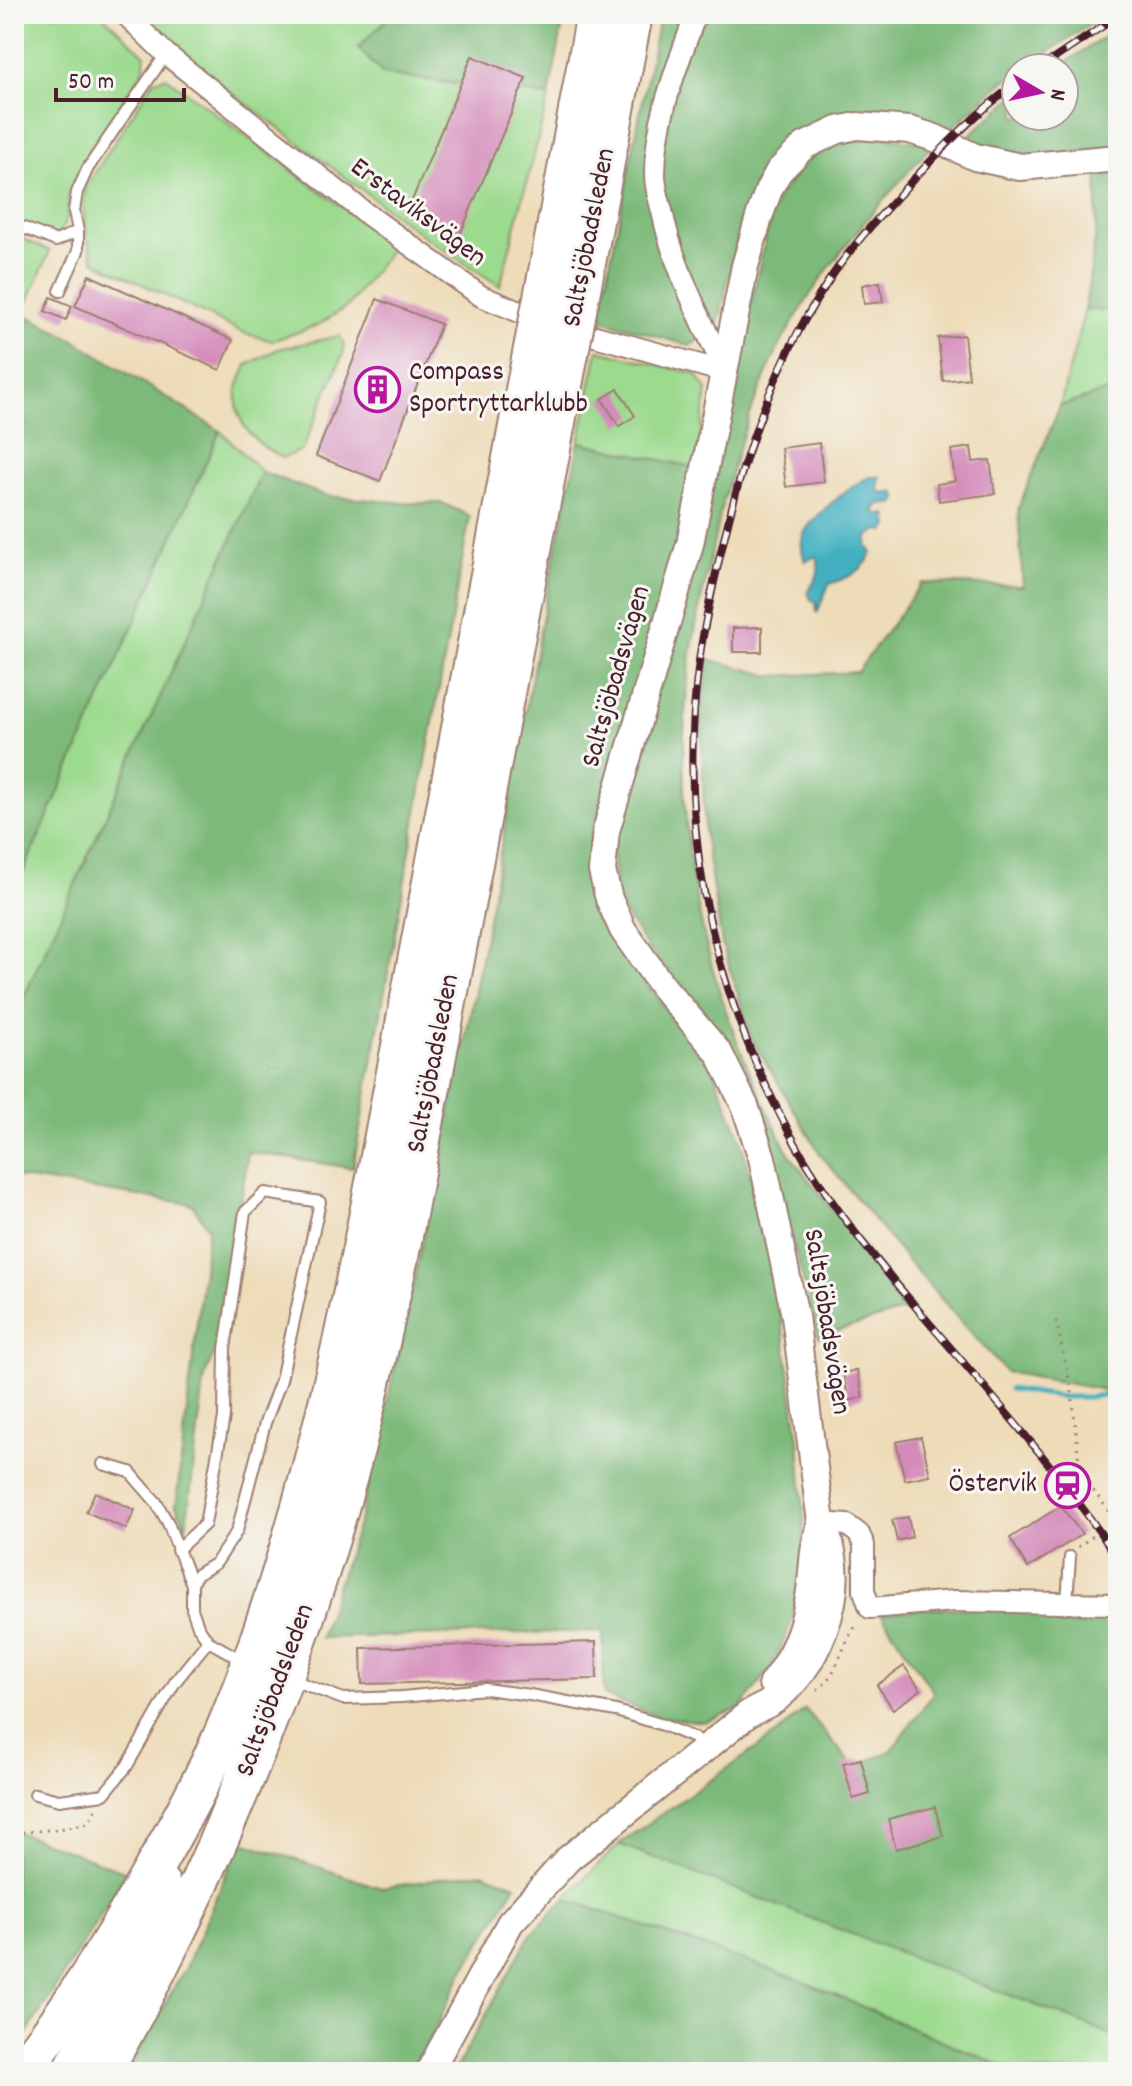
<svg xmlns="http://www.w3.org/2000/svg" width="1132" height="2086" font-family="Dekko,sans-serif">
  <rect width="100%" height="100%" fill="#f6f6f2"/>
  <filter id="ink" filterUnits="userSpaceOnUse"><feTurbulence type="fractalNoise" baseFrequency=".0125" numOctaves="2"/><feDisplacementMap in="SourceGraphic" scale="16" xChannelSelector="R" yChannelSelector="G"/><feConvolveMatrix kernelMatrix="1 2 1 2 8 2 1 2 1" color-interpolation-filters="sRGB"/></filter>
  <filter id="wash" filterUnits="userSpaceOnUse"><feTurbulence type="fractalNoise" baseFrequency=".006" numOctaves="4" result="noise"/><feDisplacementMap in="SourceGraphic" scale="32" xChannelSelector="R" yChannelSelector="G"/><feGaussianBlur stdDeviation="1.8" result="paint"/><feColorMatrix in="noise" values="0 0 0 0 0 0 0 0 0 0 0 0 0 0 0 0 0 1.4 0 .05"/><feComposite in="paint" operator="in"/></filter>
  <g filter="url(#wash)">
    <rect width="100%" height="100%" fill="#eedcb9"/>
    <path fill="#9cda8e" stroke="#737c5c" stroke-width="2" d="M14,14H101L145,55L144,69L120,105L69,194L67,217L61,232L54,235L14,220Z
      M137,14H392L358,48L383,74L549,96L500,286L426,238L185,58Z
      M166,77L394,245L348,306L318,325L272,341L244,333L94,261C86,236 80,213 86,187L154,80Z
      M14,235L50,251L23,312L14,309Z
      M1085,309L1118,312V388L1060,406Z
      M339,336L344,344L343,354L302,450L283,458C258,446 234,425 237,395C237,385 244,374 247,365L278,349Z
      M598,350L696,374L707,390L696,468L579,442Z
      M220,431L262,472L14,1019V892Z
      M619,1844L1118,2037V2072H1016L792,1977L565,1899Z"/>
    <path fill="#7dba79" stroke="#646c52" stroke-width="2" d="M392,14H565L549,96L383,74L358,48Z
      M660,14H1106L1024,68H1016V73L1000,84L947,133C911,115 874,110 835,121C748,144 745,212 726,287C724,298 722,319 715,328C708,335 698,340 690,346L599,319Z
      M1118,28V148L1024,158L960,143L1016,95V116H1064V68H1057Z
      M868,135L933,144C875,209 821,268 780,345C747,409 726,484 711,554C704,590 694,626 690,662C670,811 697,964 762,1098C769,1113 776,1130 784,1145C797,1167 815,1187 831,1207C857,1241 885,1275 912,1308L819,1337L756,1111L727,1048L698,1002L648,949L617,902L611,840L706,514L766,235L777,198L808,160L834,143Z
      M1118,168V312L1085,309L1096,233L1098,171Z
      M14,309L73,339L220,431L14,892Z
      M1118,388V1389L1110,1391L1006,1372L906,1259L821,1155L752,1039L722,944L705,839L701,712L708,659L772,676L857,672L922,583L1023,586L1018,509L1060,406Z
      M579,442L696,468L681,542L591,836L588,879L593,905L616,949L708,1057L740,1136L773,1261L799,1440L804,1521L802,1580L790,1626L774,1663L741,1708L704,1722L659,1717L604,1695L603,1631L320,1638L361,1515L400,1346L474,997L546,598Z
      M262,472L326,496L404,503H442L470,516L353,1168L248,1152L220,1340L205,1375L186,1527L176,1505L208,1228L192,1204L14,1177V1019Z
      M924,1608L1118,1610V2037L619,1844L778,1733L805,1709L854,1767L891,1751L934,1693L881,1614Z
      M14,1831L127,1872L14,2054Z
      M240,1841L381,1888L482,1872L516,1885L461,1975L414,2072H127L187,1965Z
      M565,1899L792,1977L1016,2072H454L529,1937Z"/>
    <path fill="#43b0c0" stroke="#466876" stroke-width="2" d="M871,477H880L878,488L882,494L895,492L898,499L893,504H879L874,511L879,515L887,514L889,526L885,531L878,530L868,537L867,546L872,553C863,572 848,578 829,584L817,613L816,601L811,600L808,591C817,580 821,571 817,556L805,561C802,553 800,545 803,536C809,519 854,482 871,477Z"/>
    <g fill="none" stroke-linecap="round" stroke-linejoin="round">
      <path stroke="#43b0c0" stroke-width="5" d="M1009,1389L1064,1397H1088L1118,1393"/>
    </g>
    <g id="blocks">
      <path fill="#d48bba" d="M472,56L526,78L459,237L406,215Z
        M89,275L233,340L220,370L75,306Z
        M880,282L883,302L864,304L862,285Z
        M51,297L72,306L66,320L45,311Z
        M377,299L441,324L380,481L316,456Z
        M964,335L969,378L943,381L938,338Z
        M618,389L635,416L619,426L602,399Z
        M819,443L824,482L786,487L781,448Z
        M971,447L973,462L990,460L995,494L939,501L937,484L955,481L951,450Z
        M762,627V652H733V628Z
        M857,1370L863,1397L849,1401L843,1373Z
        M921,1437L930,1475L905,1480L896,1442Z
        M95,1492L135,1510L126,1529L86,1512Z
        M1061,1506L1082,1534L1028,1568L1010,1538Z
        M908,1517L912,1537L897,1541L892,1520Z
        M596,1642L597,1679L362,1684L361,1648Z
        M904,1666L921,1690L893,1709L877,1685Z
        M861,1759L870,1794L853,1799L843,1763Z
        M935,1807L943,1836L896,1849L888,1819Z"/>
    </g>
  </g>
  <g filter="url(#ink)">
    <use href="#blocks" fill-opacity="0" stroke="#9c7e72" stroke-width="2"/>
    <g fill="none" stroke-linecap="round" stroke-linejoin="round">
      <defs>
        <path id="service" d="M14,224L56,241L78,231
          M60,291L78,251V231L74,211L77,192L88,168L166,54
          M103,1464L130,1472L156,1502L168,1523L192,1585V1609L198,1626L208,1641L233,1655
          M177,1550L205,1524L224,1417L225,1349L245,1212L265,1193L320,1202L281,1380L265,1423L237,1531L216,1563L195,1576L192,1585
          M1067,1603L1070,1557
          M298,1682L343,1699L402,1697L485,1689L530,1695L616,1711L663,1725L708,1744
          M35,1794L59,1800L104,1794L127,1766L175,1682L208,1641"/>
        <path id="minor" d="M125,14L166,54L364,212L481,296L541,321L725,372
          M696,14C677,66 655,119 655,175C655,187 659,200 662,211C674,269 701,318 725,372
          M821,1523L847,1525L859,1534L864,1545V1591L870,1608L954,1601L1118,1604"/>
        <path id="tertiary" d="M772,1683C792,1658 804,1628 809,1597C814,1569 811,1551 821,1523
          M429,2072L510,1923L568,1859L748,1714C757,1709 768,1705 776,1699C816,1668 843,1602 832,1552C830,1542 825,1532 821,1523L795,1316L762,1158L745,1106L719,1053L662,986L623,930L609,899L602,871L606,831L690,544L745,266L760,214L769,189L779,171L804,146L838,130L857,126L910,130L935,138L975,157L1020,167L1118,158"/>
        <path id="secondary" d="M66,2072L129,1957L165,1882"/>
        <path id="motorway" d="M548,272L596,14
          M583,279L633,14
          M20,2072C67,2015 105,1953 142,1889C172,1836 207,1775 230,1718C317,1502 358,1273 401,1046C441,836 481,626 520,416
          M102,2072C192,1914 264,1747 319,1574C353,1470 376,1363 399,1257L556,422"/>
      </defs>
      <use href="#service" stroke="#9c7e72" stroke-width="14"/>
      <use href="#minor" stroke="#9c7e72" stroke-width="24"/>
      <use href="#tertiary" stroke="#9c7e72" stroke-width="30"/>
      <use href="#secondary" stroke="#9c7e72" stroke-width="32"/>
      <use href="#motorway" stroke="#9c7e72" stroke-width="42"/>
      <path stroke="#9c7e72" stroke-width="3" stroke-dasharray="2 6" stroke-linecap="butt" d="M1056,1321L1072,1392L1080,1472L1118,1524
        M1078,1547L1094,1535
        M817,1690C840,1673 840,1646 858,1623
        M14,1833L59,1829L88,1823L97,1808"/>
      <use href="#service" stroke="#fff" stroke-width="10"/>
      <use href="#minor" stroke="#fff" stroke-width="20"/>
      <use href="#tertiary" stroke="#fff" stroke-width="26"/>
      <use href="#secondary" stroke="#fff" stroke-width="28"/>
      <use href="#motorway" stroke="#fff" stroke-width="38"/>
      <defs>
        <path id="rail" d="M1040,68L1118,16
          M1016,84C977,111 942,149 910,183C881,215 851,246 828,282C777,358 746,447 725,535C715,576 705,618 699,661C677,828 710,984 789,1132C827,1203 879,1264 931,1325C996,1401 1063,1475 1118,1559"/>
      </defs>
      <use href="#rail" stroke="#4a1f2b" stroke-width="8"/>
      <use href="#rail" stroke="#f6f6f2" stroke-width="5" stroke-dasharray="15" stroke-linecap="butt"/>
      <defs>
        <path id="motorway-bridge" d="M520,416L548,272
          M556,422L583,279"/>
      </defs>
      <use href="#motorway-bridge" stroke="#9c7e72" stroke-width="42" stroke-linecap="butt"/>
      <use href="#motorway-bridge" stroke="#fff" stroke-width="38"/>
    </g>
  </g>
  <defs>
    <symbol id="building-ring" viewBox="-11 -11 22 22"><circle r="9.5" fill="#f6f6f2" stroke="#b5179e" stroke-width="1.5"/><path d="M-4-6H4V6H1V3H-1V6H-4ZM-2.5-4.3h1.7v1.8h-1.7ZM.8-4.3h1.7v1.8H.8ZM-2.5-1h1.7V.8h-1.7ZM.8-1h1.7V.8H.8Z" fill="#b5179e"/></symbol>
    <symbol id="station-ring" viewBox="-11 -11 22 22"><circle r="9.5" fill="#f6f6f2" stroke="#b5179e" stroke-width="1.5"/><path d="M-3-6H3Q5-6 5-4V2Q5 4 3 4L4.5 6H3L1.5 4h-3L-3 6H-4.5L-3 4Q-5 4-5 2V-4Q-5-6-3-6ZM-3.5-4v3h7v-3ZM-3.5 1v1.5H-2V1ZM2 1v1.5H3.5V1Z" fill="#b5179e"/></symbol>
  </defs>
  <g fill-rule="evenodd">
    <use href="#building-ring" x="352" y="364" width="51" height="51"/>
    <use href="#station-ring" x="1042" y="1460" width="51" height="51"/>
  </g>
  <g text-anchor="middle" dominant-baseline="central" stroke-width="6" stroke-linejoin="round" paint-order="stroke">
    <g font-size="28" fill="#4a1f2b" stroke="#f6f6f2">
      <text transform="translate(417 214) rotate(37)">Erstaviksvägen</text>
      <text transform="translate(591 238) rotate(-79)">Saltsjöbadsleden</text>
      <text transform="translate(618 677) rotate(-74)">Saltsjöbadsvägen</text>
      <text transform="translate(435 1064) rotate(-79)">Saltsjöbadsleden</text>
      <text transform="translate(825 1322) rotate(81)">Saltsjöbadsvägen</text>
      <text transform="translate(277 1691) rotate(-70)">Saltsjöbadsleden</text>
    </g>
    <g font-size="28" fill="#4a1f2b" stroke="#f6f6f2" text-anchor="start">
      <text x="409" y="374">Compass<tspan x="409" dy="32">Sportryttarklubb</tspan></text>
      <text x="1037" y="1486" text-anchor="end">Östervik</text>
    </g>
  </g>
  <rect width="1132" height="2086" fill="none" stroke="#f6f6f2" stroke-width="48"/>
  <g transform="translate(1040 92) rotate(99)"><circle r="38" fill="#f6f6f2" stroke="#b1a0a2" stroke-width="2"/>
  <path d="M0-6L14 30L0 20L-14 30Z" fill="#b5179e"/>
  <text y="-12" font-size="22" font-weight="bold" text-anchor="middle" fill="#4a1f2b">N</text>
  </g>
  <path d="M56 88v12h128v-12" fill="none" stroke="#4a1f2b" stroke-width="4"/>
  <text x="68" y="88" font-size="24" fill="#4a1f2b" stroke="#f6f6f2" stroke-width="6" paint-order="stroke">50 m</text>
</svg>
